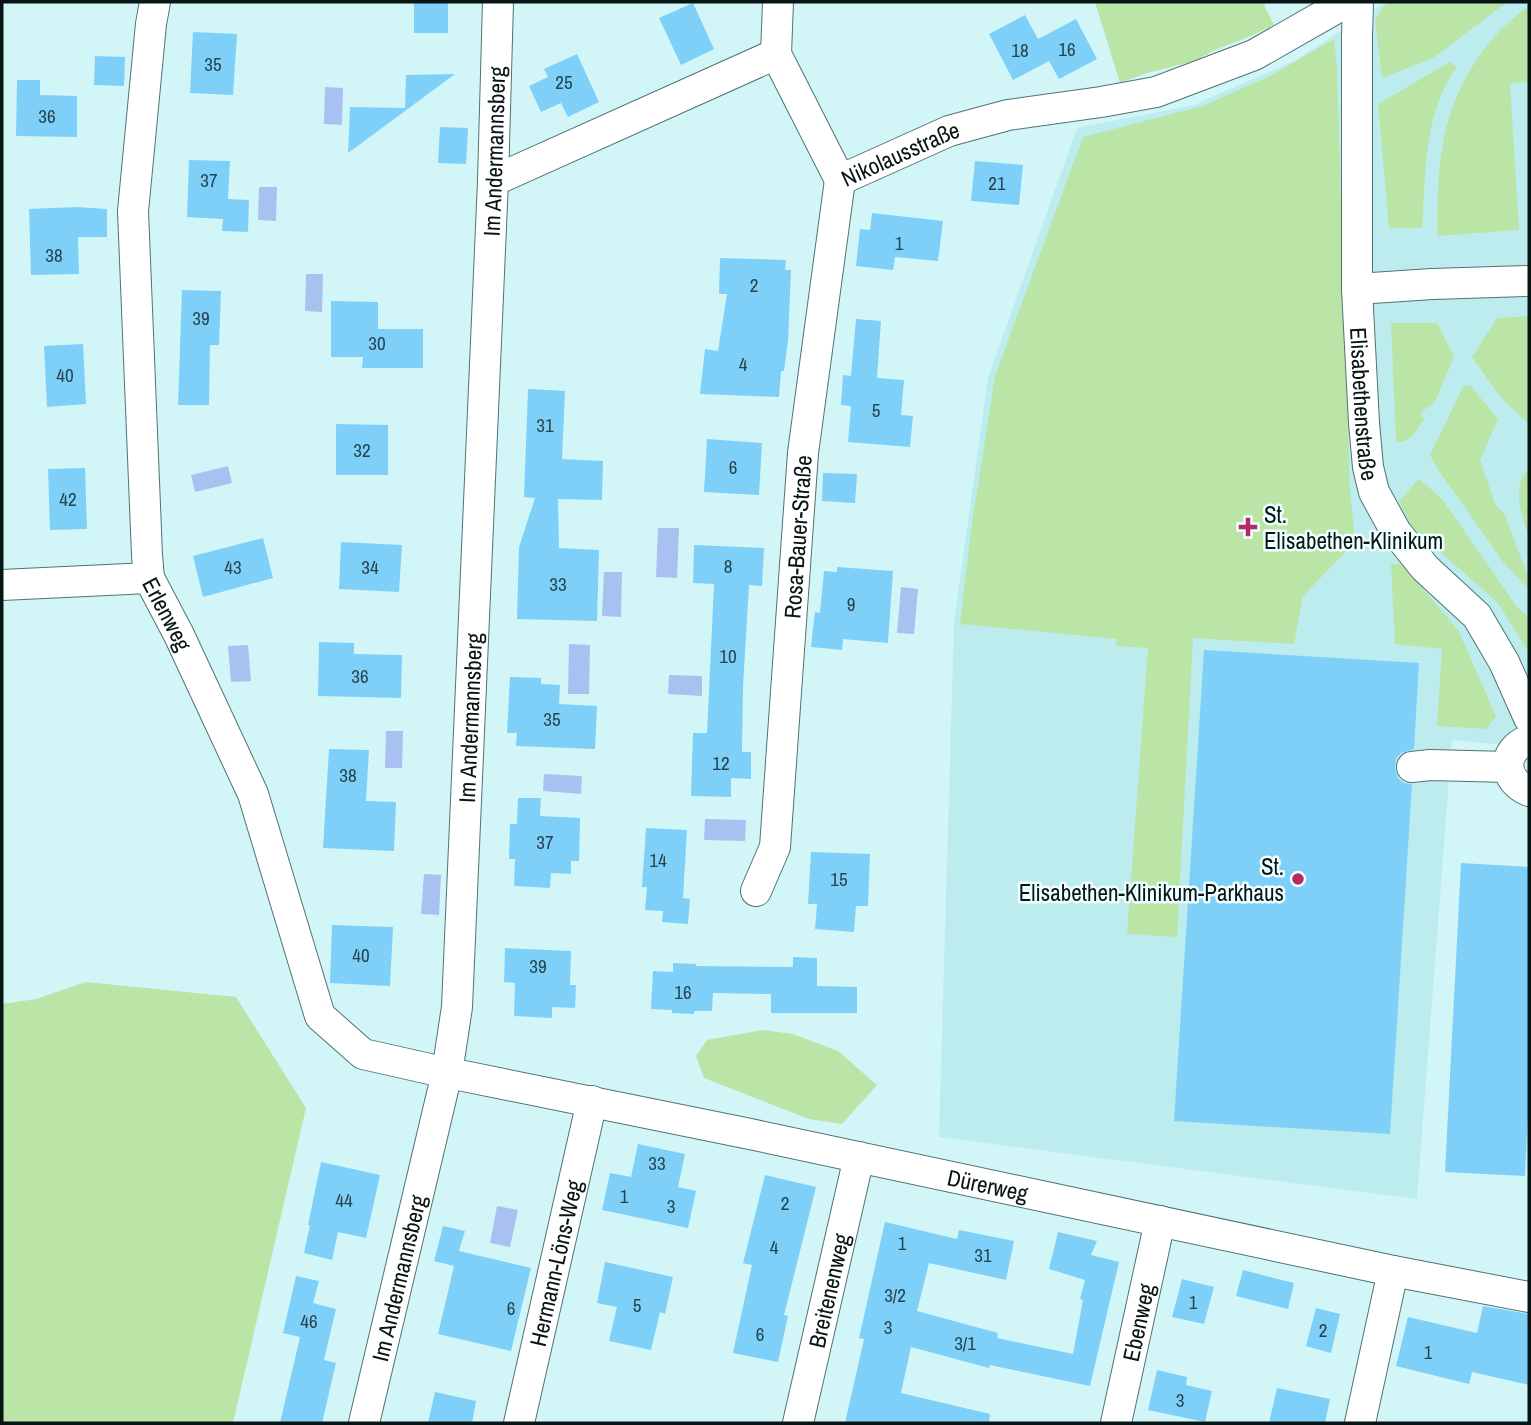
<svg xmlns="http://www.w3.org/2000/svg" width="1531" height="1425" font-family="'Archivo Narrow',sans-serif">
  <rect width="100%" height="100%" fill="#d2f6f8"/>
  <path fill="#bdecee" d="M1385,2H1529V747L1452,740L1417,1199L939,1137L954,622L988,378L1077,128L1194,105L1296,60Z"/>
  <path fill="#bae5a6" d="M1095,2H1266L1264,5L1274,25L1246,38L1217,49L1194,61L1144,74L1120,83Z
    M1388,2H1507L1433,58L1382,78L1375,20L1384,6Z
    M1529,6V82L1510,83L1519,230L1437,236C1438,209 1437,181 1441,155C1448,104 1471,57 1508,23C1515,17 1521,11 1529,6Z
    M1334,39L1337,67L1350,491L1355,542L1303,596L1294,644L1193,638L1177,937L1127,934L1148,648L1116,646L1117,639L960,624L972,523L995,376L1083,137L1203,106L1274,74Z
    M1450,62L1457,67C1423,113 1426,174 1422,228H1389L1378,104Z
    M1529,316V424L1502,399L1472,357L1497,318Z
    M1391,323H1437L1454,357L1435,402L1420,413L1424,419C1417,430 1410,443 1396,442Z
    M1470,385L1498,419L1480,460L1495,504L1505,515L1529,580V589L1503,562L1437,468L1430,455L1463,387Z
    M1529,468V539C1523,518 1510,486 1529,468Z
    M1419,479L1442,499L1517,607L1529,618V653L1498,603L1411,526L1399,501Z
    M1391,564H1402L1458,630L1496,716L1487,729L1437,726L1442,649L1395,644Z
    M86,982L236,997L306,1108L233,1423H2V1004L36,999Z
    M763,1030L793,1034L838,1051L877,1085L842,1124L809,1119L704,1078L696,1056L707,1040Z"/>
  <path fill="#a8c1f1" d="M325,87L343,88L342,125L324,124Z
    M259,187H277L276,221L258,220Z
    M306,274H323L322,312L305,311Z
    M228,466L232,483L195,492L191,475Z
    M658,528H679L677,578L656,577Z
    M604,572H622L621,617L602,616Z
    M901,587L918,589L914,634L897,633Z
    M569,644L590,645L589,694H568Z
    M248,645L251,681L231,682L228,646Z
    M669,675L702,676V696L668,694Z
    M386,731H403L402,768H385Z
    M544,774L582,776L581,794L543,791Z
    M705,819L746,820L745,841L704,840Z
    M424,874L441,875L439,915L421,914Z
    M497,1206L518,1210L510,1247L490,1243Z"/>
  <path fill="#7fd0f8" d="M414,2H448V33H414Z
    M693,3L714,49L681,65L659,18Z
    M1025,15L1038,39L1076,19L1097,59L1059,79L1049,61L1013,80L989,34Z
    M193,32L237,34L233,95L190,93Z
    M577,54L599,102L568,117L561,103L541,112L529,86L548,77L544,69Z
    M95,56L125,57L124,86L94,85Z
    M455,74L405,111L348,153L350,107L405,108L406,75Z
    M17,80H40V95L77,96V137L16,136Z
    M440,127L468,128L466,164L438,163Z
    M189,160L230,161L228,199L249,200L248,232L222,231L223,219L187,217Z
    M975,161L1023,165L1019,205L971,201Z
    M77,207L107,209V237H78L79,274L31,275L29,209Z
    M872,213L943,221L938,261L895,257L893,270L856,266L860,229L870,230Z
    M720,258L786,260L785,270H791L788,341L784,371H781L779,397L700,394L705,349L718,351L727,294H719Z
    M182,290L221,291L219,345H210L209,405H178Z
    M331,301L378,302V329H423V368H362L363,357H331Z
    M856,319L881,321L877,378L904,380L901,415L913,416L910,447L848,442L851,406L841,405L843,375L851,376Z
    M83,344L86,404L47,407L44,346Z
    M528,389L565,391L562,459L603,461L602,500L558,499L559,548L599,550L597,621L517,619L519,547L535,498L524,497Z
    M336,424L388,425V475H336Z
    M707,439L762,443L759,495L704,492Z
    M85,468L87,529L50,530L48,469Z
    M823,473L857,474L855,503L822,501Z
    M263,538L273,578L203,597L193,556Z
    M341,542L402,545L399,592L339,589Z
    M694,545L764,548L762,586L749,585L743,686L742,752H751V779L731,778V797L691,796L693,733H707L714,584L693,583Z
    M837,567L893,571L888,643L843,639L842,650L811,647L815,612L820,613L824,571L837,572Z
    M319,642L354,643V654L402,655L401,698L318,696Z
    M1204,650L1419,663L1414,749L1401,753L1396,759L1395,768L1398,778L1404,783L1412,784L1390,1134L1174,1121Z
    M510,677L541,678V684L560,685L559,704L597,706L595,749L516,746L517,733H507Z
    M329,749L369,750L366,801L396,802L394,851L323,848Z
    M518,798H541L540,816L580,818L579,861H571V874L551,873L550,888L514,886L515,859H509L510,824H517Z
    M646,828L687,830L683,898L690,899L688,924L662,922L663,911L645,910L647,887H642Z
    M811,852L870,854L868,906H856L854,932L815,929L817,904H808Z
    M1461,863L1529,867V1090L1525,1176L1445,1172Z
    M332,925L393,927L390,986L330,983Z
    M505,948L571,951L570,985H576L575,1008L552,1007V1018L514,1016L515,983L504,982Z
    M793,957L817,958V986L857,987V1013H771V994L713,993L712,1011H694V1014L672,1013V1010L651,1009L653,971L673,972V963L696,964V966L793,967Z
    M638,1144L685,1154L678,1187L696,1191L688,1228L602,1210L610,1173L631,1177Z
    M321,1162L380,1175L366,1238L338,1232L332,1260L304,1253L310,1225H308Z
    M765,1175L816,1187L784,1315L788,1316L778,1362L733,1353L752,1265L743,1263Z
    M885,1222L957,1239L959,1230L1014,1241L1006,1280L929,1263L917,1311L998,1333L997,1338L1073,1354L1083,1300L1080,1299L1085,1280L1049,1269L1058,1232L1097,1241L1091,1255L1119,1262L1090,1386L990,1365L989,1368L911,1347L901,1393L990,1414L989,1423H845L864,1339L859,1338Z
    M443,1226L465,1231L459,1251L531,1268L511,1351L438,1334L454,1266L434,1261Z
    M605,1262L673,1277L665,1314L660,1312L651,1350L609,1341L617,1307L597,1303Z
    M1243,1270L1294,1283L1288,1309L1236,1296Z
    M296,1276L319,1281L313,1303L336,1309L324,1360L336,1363L322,1423H280L300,1337L283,1333Z
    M1182,1279L1214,1287L1204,1324L1172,1317Z
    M1483,1306L1529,1314V1385L1472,1372L1469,1384L1396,1366L1408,1317L1477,1333Z
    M1316,1308L1340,1314L1331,1353L1306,1346Z
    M1157,1370L1187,1377L1186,1385L1212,1391L1205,1422L1148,1410Z
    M1277,1388L1330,1399L1325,1423H1269Z
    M435,1392L476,1401L472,1423H428Z"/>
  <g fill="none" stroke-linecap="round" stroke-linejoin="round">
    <defs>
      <g id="minor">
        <path id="s1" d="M155,2L151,24L133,211L147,555L149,578L179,635L253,794L320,1016L363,1054L434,1070L750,1134L1393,1271L1529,1297"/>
        <path d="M778,2L776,54L840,180"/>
        <path id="s2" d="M1358,2L1357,36V289L1364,423L1368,467L1374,492L1396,532L1425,568L1477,616L1504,662L1529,718"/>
        <path id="s3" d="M840,180L949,131L1008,115L1101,102L1156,92L1254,55L1347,2"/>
        <path d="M493,181L776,54"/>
        <path d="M1357,289L1432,284L1529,281"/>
        <path d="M2,585L149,578"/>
        <path d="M1529,740C1501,750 1502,780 1529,791"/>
        <path d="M1412,767L1430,765L1508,767"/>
        <path id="s4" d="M756,891L775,847L803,453L840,180"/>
        <path id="s5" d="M364,1423L447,1073L457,1007L493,181L498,2"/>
        <path id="s6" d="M519,1423L592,1101"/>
        <path id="s7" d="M798,1423L859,1157"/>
        <path id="s8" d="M1116,1423L1160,1221"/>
        <path d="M1360,1423L1393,1271"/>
      </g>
    </defs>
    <use href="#minor" stroke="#517273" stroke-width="32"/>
    <use href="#minor" stroke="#fff" stroke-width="30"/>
  </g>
  <g fill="#b42a69" stroke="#f0ffff" stroke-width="2.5">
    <path d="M1244.5 516.5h7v7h7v7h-7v7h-7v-7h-7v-7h7z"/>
    <circle cx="1298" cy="879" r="7"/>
  </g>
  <g text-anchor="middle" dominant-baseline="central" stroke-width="5" stroke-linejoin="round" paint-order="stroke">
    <g font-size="19" fill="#26444e">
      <text x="1067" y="49">16</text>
      <text x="1020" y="50">18</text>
      <text x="213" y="64">35</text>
      <text x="564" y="82">25</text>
      <text x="47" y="116">36</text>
      <text x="209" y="180">37</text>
      <text x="997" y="183">21</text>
      <text x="899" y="243">1</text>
      <text x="54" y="255">38</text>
      <text x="754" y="285">2</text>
      <text x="201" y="318">39</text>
      <text x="377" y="343">30</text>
      <text x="743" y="364">4</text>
      <text x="65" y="375">40</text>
      <text x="876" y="410">5</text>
      <text x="545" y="425">31</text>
      <text x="362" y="450">32</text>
      <text x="733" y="467">6</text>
      <text x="68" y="499">42</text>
      <text x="728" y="566">8</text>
      <text x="233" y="567">43</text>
      <text x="370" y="567">34</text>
      <text x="558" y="584">33</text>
      <text x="851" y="604">9</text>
      <text x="728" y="656">10</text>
      <text x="360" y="676">36</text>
      <text x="552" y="719">35</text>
      <text x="721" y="763">12</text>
      <text x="348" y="775">38</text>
      <text x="545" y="842">37</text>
      <text x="658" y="860">14</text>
      <text x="839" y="879">15</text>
      <text x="361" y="955">40</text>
      <text x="538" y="966">39</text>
      <text x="683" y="992">16</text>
      <text x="657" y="1163">33</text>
      <text x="624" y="1196">1</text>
      <text x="344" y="1200">44</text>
      <text x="785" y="1203">2</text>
      <text x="671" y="1206">3</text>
      <text x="902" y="1243">1</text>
      <text x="774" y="1247">4</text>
      <text x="983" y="1255">31</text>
      <text x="895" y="1295">3/2</text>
      <text x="1193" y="1302">1</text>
      <text x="637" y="1305">5</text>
      <text x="511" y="1308">6</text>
      <text x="309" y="1321">46</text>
      <text x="888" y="1327">3</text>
      <text x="1323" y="1330">2</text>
      <text x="760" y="1334">6</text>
      <text x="965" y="1343">3/1</text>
      <text x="1428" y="1352">1</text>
      <text x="1180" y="1400">3</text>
    </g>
    <g font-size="23" fill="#081515" stroke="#f0ffff">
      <text stroke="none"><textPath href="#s3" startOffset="66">Nikolausstraße</textPath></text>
      <text stroke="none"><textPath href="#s5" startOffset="1283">Im Andermannsberg</textPath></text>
      <text stroke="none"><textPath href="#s2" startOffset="402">Elisabethenstraße</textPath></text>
      <text stroke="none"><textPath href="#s4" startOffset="359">Rosa-Bauer-Straße</textPath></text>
      <text stroke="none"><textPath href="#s1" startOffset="618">Erlenweg</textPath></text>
      <text stroke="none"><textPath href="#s5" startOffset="716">Im Andermannsberg</textPath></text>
      <text stroke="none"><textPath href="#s1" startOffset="1745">Dürerweg</textPath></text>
      <text stroke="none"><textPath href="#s6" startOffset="164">Hermann-Löns-Weg</textPath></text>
      <text stroke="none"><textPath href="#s5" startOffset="149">Im Andermannsberg</textPath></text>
      <text stroke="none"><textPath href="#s7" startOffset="136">Breitenenweg</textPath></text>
      <text stroke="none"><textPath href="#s8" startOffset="103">Ebenweg</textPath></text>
    </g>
    <g font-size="23" fill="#081515" stroke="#f0ffff" text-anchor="start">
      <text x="1264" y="514">St.<tspan x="1264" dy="26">Elisabethen-Klinikum</tspan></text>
      <text x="1284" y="866" text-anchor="end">St.<tspan x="1284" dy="26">Elisabethen-Klinikum-Parkhaus</tspan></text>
    </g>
  </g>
  <rect width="1531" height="1425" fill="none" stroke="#081515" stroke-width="7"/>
</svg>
